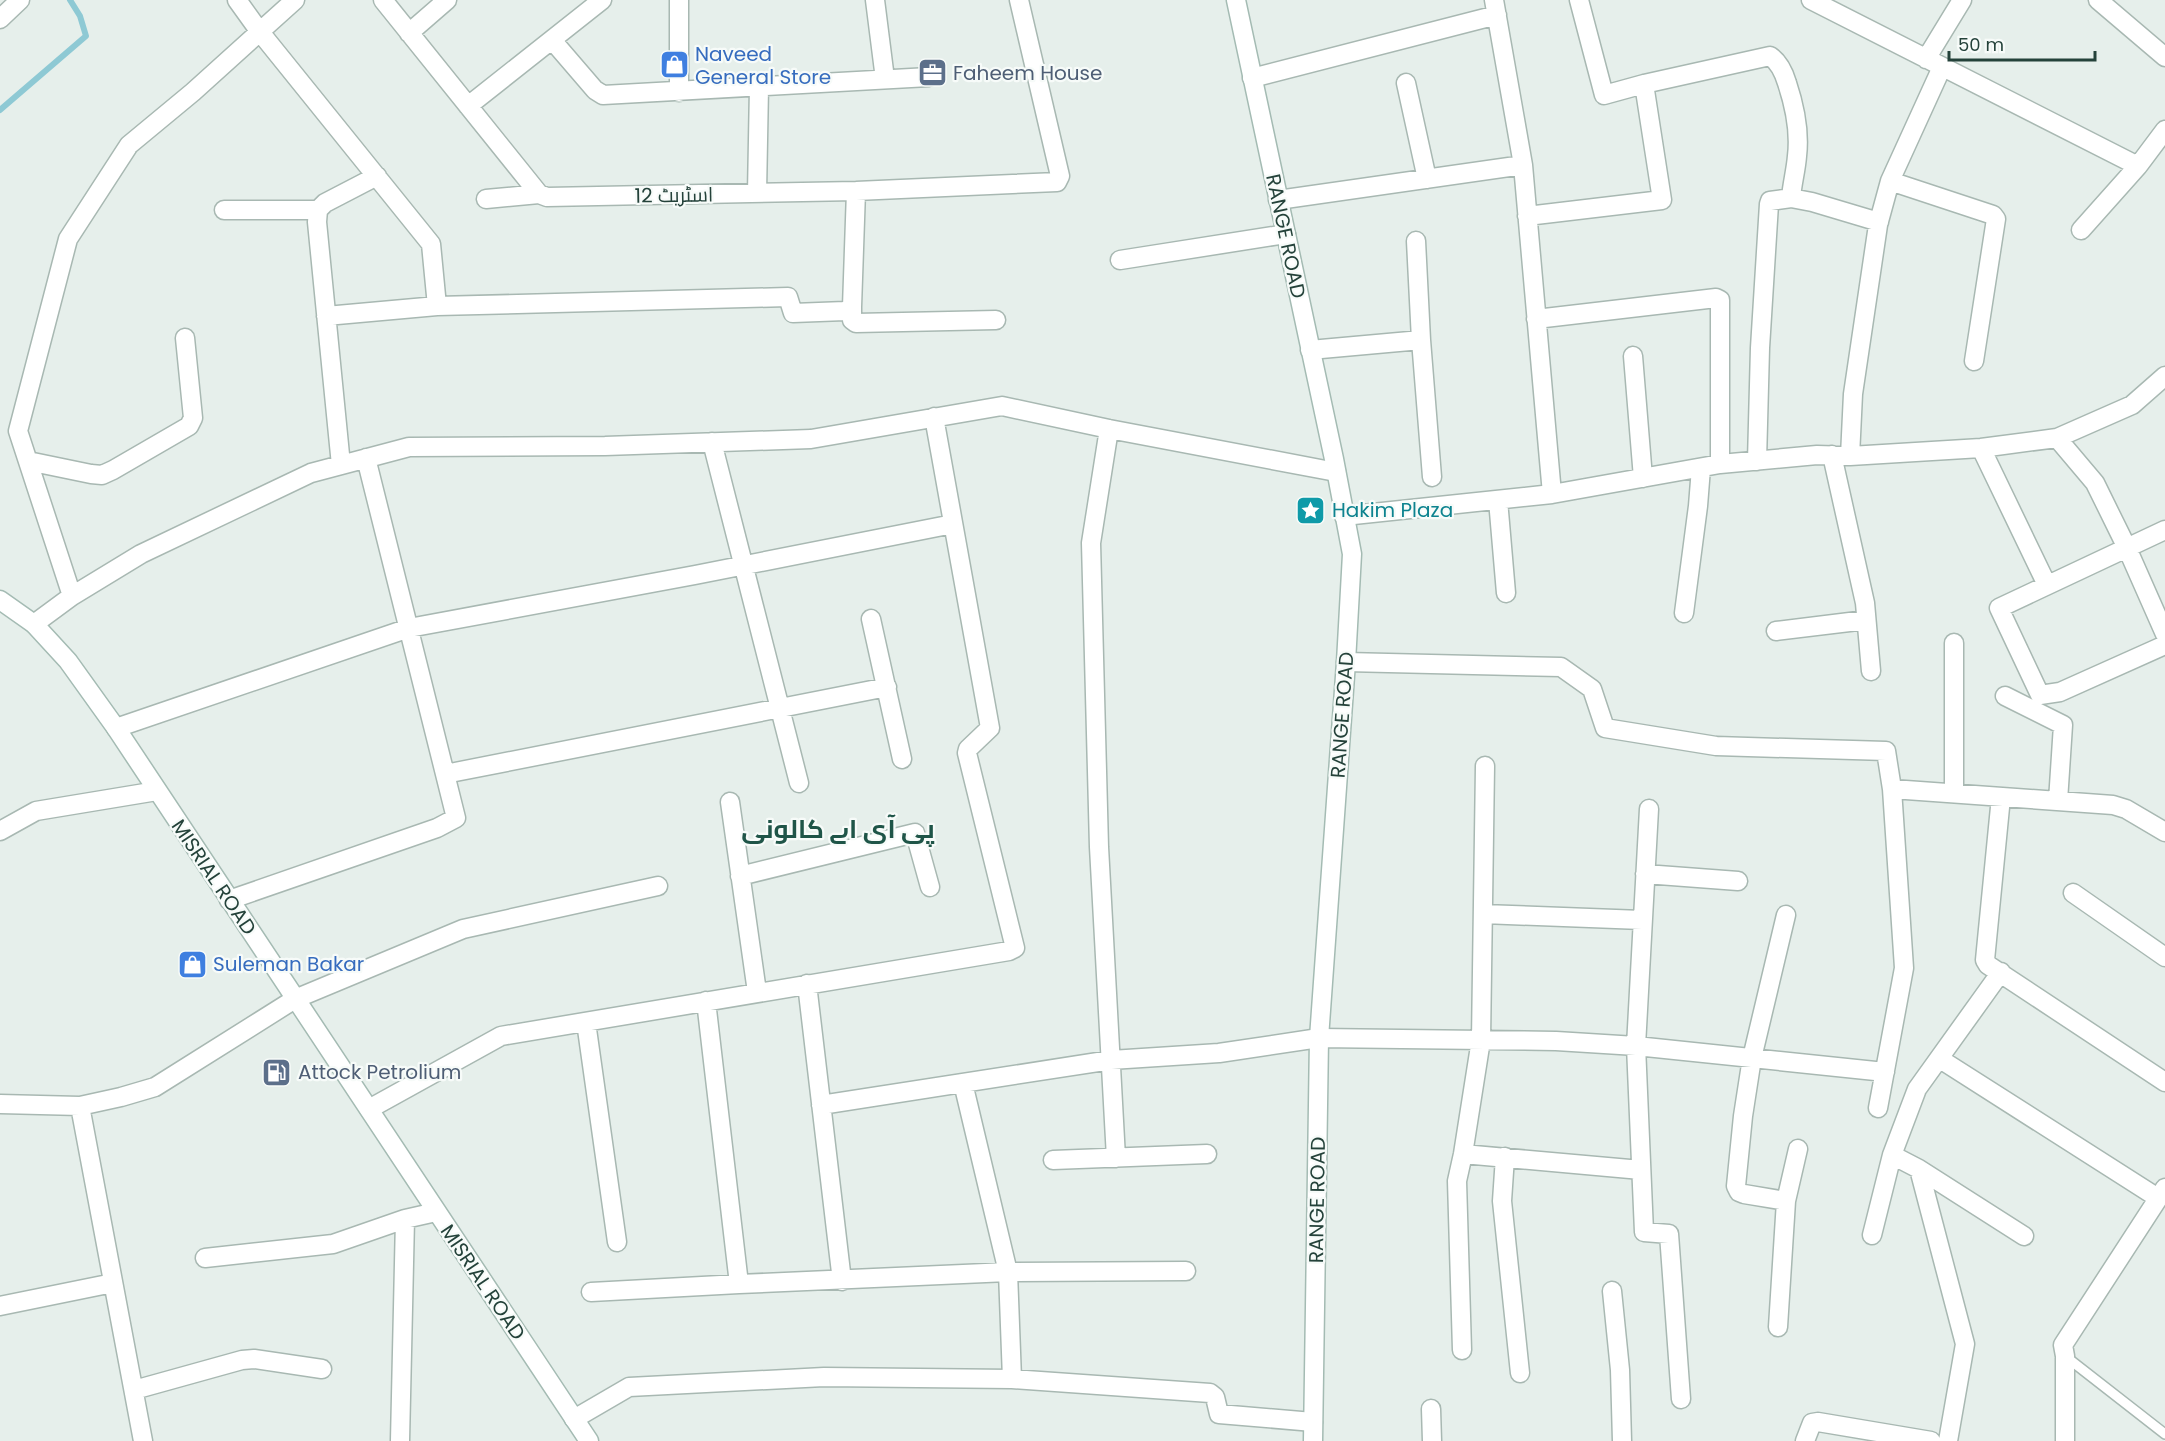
<svg xmlns="http://www.w3.org/2000/svg" width="2165" height="1441" font-family="Poppins,Cairo,sans-serif">
  <rect width="100%" height="100%" fill="#e6efeb"/>
  <g fill="none" stroke-linecap="round" stroke-linejoin="round">
    <path stroke="#8ec9d4" stroke-width="6" d="M0,110L86,36L80,16L70,0"/>
    <defs>
      <path id="service" d="M2065,1356L2165,1434"/>
      <path id="minor" d="M237,0L260,32L431,244L437,306
        M383,0L539,194L547,197L856,191L1057,182L1060,176L1019,0
        M679,0V92
        M875,0L885,79
        M1494,0L1523,165L1552,494
        M1811,0L2138,166
        M2098,0L2165,57
        M0,19L20,0
        M409,33L447,0
        M552,40L595,90L603,95L929,77
        M1926,59L1962,0
        M1252,78L1497,15
        M1406,83L1427,179
        M1644,84L1770,56C1779,62 1784,73 1787,83C1795,107 1800,131 1797,156C1796,170 1792,184 1791,198L1812,202L1879,222
        M468,106L602,0
        M1890,181L1993,215L1996,219L1974,361
        M856,191L852,307V320L856,323L996,320
        M757,193L759,87
        M486,199L539,194
        M1278,200L1523,165
        M224,210H318
        M1527,216L1662,200L1644,84L1604,95L1579,0
        M2081,230L2138,166L2165,130
        M1416,241L1421,340L1432,477
        M1120,260L1286,234
        M326,316L437,306L788,297L793,313L845,311L852,307
        M1536,319L1716,298L1720,300V464
        M1310,350L1421,340
        M1633,356L1643,478
        M1109,429L1091,543L1099,847L1116,1158
        M2057,438L2095,483L2127,548L2165,634
        M712,442L799,783
        M1981,448L2047,585
        M1832,455L1865,603L1871,671
        M1850,456L1853,394L1878,225L1890,181L1942,67
        M28,461L91,474L102,475L113,470L189,426L193,418L185,338
        M1757,461L1760,348L1769,204L1770,201L1791,198
        M341,465L317,222L318,210L325,203L377,176
        M1498,500L1506,593
        M1344,516L1552,494L1720,464L1817,455L1850,456L1981,448L2057,438L2132,405L2165,376
        M2165,530L1999,608L2040,695L2060,692L2165,645
        M72,596L18,431L68,239L129,145L193,92L295,0
        M1684,613L1698,506L1701,468
        M871,619L902,759
        M34,624L72,596L141,554L311,473L409,447L605,446L811,439L1002,406L1109,429L1336,472
        M1776,631L1866,620
        M1346,662L1561,667L1592,689L1605,728L1716,746L1886,751L1892,789L1904,968L1878,1108
        M2005,696L2063,725L2058,801
        M116,728L409,628L695,575L953,524
        M445,774L887,687
        M1892,789L2113,805L2126,809L2165,832
        M1954,793V643
        M2001,797L1985,960L1988,965L2165,1082
        M730,802L757,992
        M1649,809L1636,1046L1644,1232L1669,1234L1681,1399
        M0,831L36,811L157,791
        M1645,874L1738,881
        M740,876L915,833L930,887
        M2073,893L2165,957
        M229,900L437,828L456,818L366,458
        M1483,914L1642,920
        M807,984L842,1281
        M706,1001L739,1284
        M586,1022L617,1242
        M1940,1059L2158,1198
        M963,1083L1008,1272L1012,1379
        M0,1104L80,1106L121,1097L155,1087L295,999L463,929L658,886
        M821,1105L1111,1060L1219,1053L1319,1038L1556,1041L1636,1046L1885,1072
        M80,1106L143,1441
        M369,1109L501,1036L1009,951L1015,948L967,753L968,749L990,728L934,417
        M1463,1154L1641,1170
        M1892,1155L1919,1169L2024,1236
        M1505,1157L1502,1201L1520,1373
        M1053,1160L1207,1154
        M1919,1169L1965,1344L1948,1441
        M1786,1201L1744,1194L1739,1192L1736,1186L1743,1116L1752,1058L1786,915
        M1872,1235L1892,1155L1917,1089L2001,972
        M205,1258L333,1244L405,1219
        M1612,1291L1620,1370L1622,1441
        M591,1292L739,1284L1008,1272L1186,1271
        M0,1306L113,1283
        M1778,1327L1786,1201L1798,1149
        M1462,1350L1457,1181L1463,1154L1481,1040L1485,766
        M134,1390L242,1360L254,1359L322,1369
        M1431,1409L1432,1441
        M574,1419L629,1387L824,1377L1012,1379L1210,1393L1215,1397L1219,1414L1313,1422
        M400,1441L405,1219L436,1212
        M1805,1441L1812,1423L1818,1422L1931,1441
        M2065,1441V1356L2063,1345L2165,1188"/>
      <path id="secondary" d="M1236,0L1334,459L1352,554L1346,662L1319,1038L1313,1441
        M0,600L34,624L68,661L116,728L589,1441"/>
    </defs>
    <use href="#service" stroke="#a8b8b2" stroke-width="12"/>
    <use href="#minor" stroke="#a8b8b2" stroke-width="21"/>
    <use href="#secondary" stroke="#a4bbb3" stroke-width="21"/>
    <use href="#service" stroke="#fff" stroke-width="9"/>
    <use href="#minor" stroke="#fff" stroke-width="18"/>
    <use href="#secondary" stroke="#fff" stroke-width="18"/>
  </g>
  <defs>
    <symbol id="shop-square" viewBox="-11 -11 22 22"><rect x="-9" y="-9" width="18" height="18" rx="4" fill="#3f7fe0" stroke="#f7fbf9"/><path d="M-5-2.5h2.3a2.7 3.5 0 0 1 5.4 0H5L5.5 6h-11ZM-1.5-2.5h3a1.5 2.3 0 0 0-3 0Z" fill="#fff"/></symbol>
    <symbol id="office-square" viewBox="-11 -11 22 22"><rect x="-9" y="-9" width="18" height="18" rx="4" fill="#5c6f8a" stroke="#f7fbf9"/><path d="M-6-3h4V-5.5h4V-3h4V5H-6ZM-1-4.5V-3h2v-1.5ZM-6 0V1H6V0Z" fill="#fff"/></symbol>
    <symbol id="sight-square" viewBox="-11 -11 22 22"><rect x="-9" y="-9" width="18" height="18" rx="4" fill="#0f9aa8" stroke="#f7fbf9"/><path d="M0-6L1.8-2.2L6-1.7L2.9 1.2L3.7 5.4L0 3.3L-3.7 5.4L-2.9 1.2L-6-1.7L-1.8-2.2Z" fill="#fff"/></symbol>
    <symbol id="fuel-square" viewBox="-11 -11 22 22"><rect x="-9" y="-9" width="18" height="18" rx="4" fill="#5c6f8a" stroke="#f7fbf9"/><path d="M-5.5-6h7V0h2V4h1.3V-2.5L3-4.5l.8-.8L6-3V5H2.5V1h-1V6h-7ZM-4.2-4.7v3.2H.2V-4.7Z" fill="#fff"/></symbol>
  </defs>
  <g fill-rule="evenodd">
    <use href="#shop-square" x="658" y="48" width="33" height="33"/>
    <use href="#office-square" x="916" y="56" width="33" height="33"/>
    <use href="#sight-square" x="1294" y="494" width="33" height="33"/>
    <use href="#shop-square" x="176" y="948" width="33" height="33"/>
    <use href="#fuel-square" x="260" y="1056" width="33" height="33"/>
  </g>
  <g text-anchor="middle" dominant-baseline="central" stroke-width="4.5" stroke-linejoin="round" paint-order="stroke">
    <g font-size="20" fill="#366cbe" stroke="#f7fbf9" text-anchor="start">
      <text x="695" y="54">Naveed<tspan x="695" dy="23">General Store</tspan></text>
      <text x="213" y="964">Suleman Bakar</text>
    </g>
    <g font-size="20" fill="#4e5e75" stroke="#f7fbf9" text-anchor="start">
      <text x="953" y="73">Faheem House</text>
      <text x="298" y="1072">Attock Petrolium</text>
    </g>
    <g font-size="20" fill="#24423a" stroke="#f7fbf9">
      <text transform="translate(674 195) rotate(-1)">اسٹریٹ 12</text>
      <text transform="translate(1286 236) rotate(78)">RANGE ROAD</text>
      <text transform="translate(1342 715) rotate(-86)">RANGE ROAD</text>
      <text transform="translate(214 877) rotate(56)">MISRIAL ROAD</text>
      <text transform="translate(1317 1200) rotate(-89)">RANGE ROAD</text>
      <text transform="translate(483 1282) rotate(56)">MISRIAL ROAD</text>
    </g>
    <g font-size="20" fill="#0d838f" stroke="#f7fbf9" text-anchor="start">
      <text x="1332" y="510">Hakim Plaza</text>
    </g>
    <g font-size="26" font-weight="bold" fill="#1f5548" stroke="#f7fbf9">
      <text x="838" y="829">پی آی اے کالونی</text>
    </g>
  </g>
  <path d="M1949 51v9h146v-9" fill="none" stroke="#24423a" stroke-width="3"/>
  <text x="1958" y="51" font-size="18" fill="#24423a" stroke="#f7fbf9" stroke-width="4.5" paint-order="stroke">50 m</text>
</svg>
